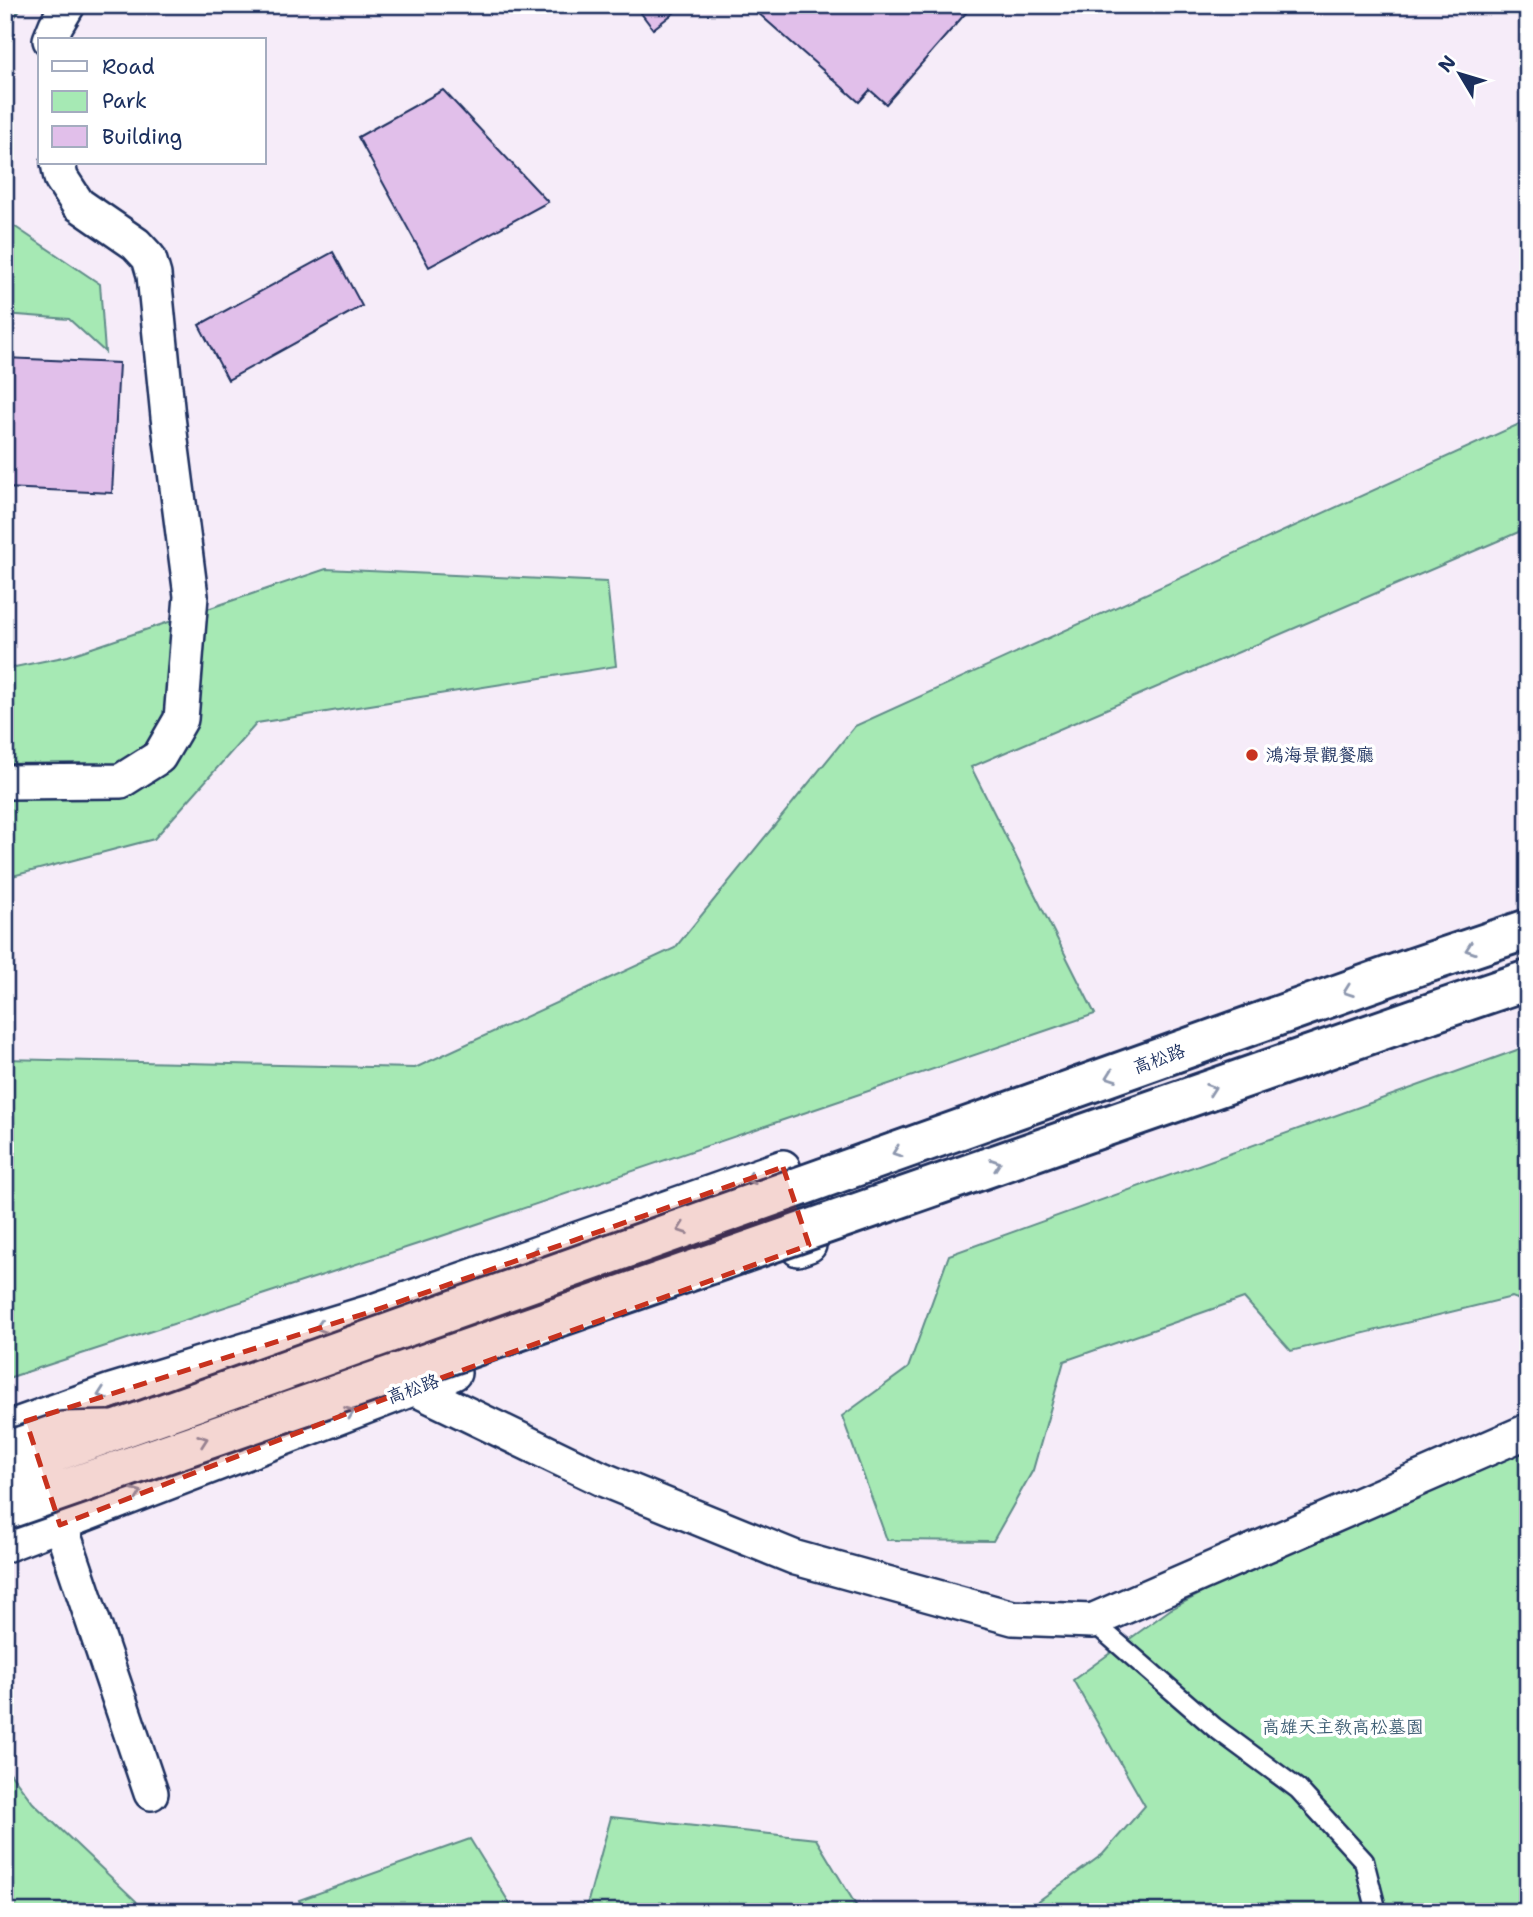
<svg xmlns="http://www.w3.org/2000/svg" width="1533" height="1917" font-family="'Shantell Sans','LXGW WenKai TC',sans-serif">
  <rect width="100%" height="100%" fill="#f6ecf9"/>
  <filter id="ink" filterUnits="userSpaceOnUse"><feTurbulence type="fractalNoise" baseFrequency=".0143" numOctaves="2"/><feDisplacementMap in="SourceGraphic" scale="14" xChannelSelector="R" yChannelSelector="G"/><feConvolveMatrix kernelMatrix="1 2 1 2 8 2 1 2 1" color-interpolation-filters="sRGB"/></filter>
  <g filter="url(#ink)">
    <path fill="#a6e9b4" stroke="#608c89" stroke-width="2" d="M5,5H23L5,31Z
      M5,220L100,284L105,352L69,319L5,314Z
      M1528,420V528L971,767L1095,1014L433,1239L5,1379V1059L415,1068L675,948L855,726Z
      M326,569L607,582L616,666L257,723L154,839L5,878V669L68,656Z
      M1528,1046V1303L1512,1297L1291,1351L1244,1298L1064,1361L1033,1470L993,1541L887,1540L842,1416L908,1368L949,1255Z
      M1528,1448V1912H1035L1033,1905L1103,1854L1145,1806L1073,1680L1171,1609L1376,1502Z
      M5,1766L33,1803L136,1901L142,1912H5Z
      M611,1817L816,1839L860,1912H585Z
      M470,1839L515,1912H304L299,1900Z"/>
    <path fill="#e1bfea" stroke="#1b2f5e" stroke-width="2" d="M635,5H684L653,29Z
      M749,5H971L972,6L886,104L870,90L859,102Z
      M443,90L548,202L429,267L358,137Z
      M333,252L362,306L228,380L199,325Z
      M5,358L119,363L112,493L5,488Z"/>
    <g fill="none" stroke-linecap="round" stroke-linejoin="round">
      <defs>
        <path id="service" d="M1092,1621L1214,1727L1298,1789L1364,1861L1377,1912"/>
        <path id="minor" d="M50,40L56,25L68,5
          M5,782L121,781L159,757L181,719L191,596L168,417L154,275L149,258L136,244L78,204L61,178L58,163
          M407,1378L413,1388L602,1479L796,1558L1013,1618L1092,1621L1528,1431
          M5,1429L111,1391L370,1312L783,1167L809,1245L798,1249
          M53,1503L151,1793
          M5,1545L454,1373"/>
        <path id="tertiary" d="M1412,968L1528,929
          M1428,1014L1528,980"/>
      </defs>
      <use href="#service" stroke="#1b2f5e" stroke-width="23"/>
      <use href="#minor" stroke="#1b2f5e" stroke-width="38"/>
      <use href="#tertiary" stroke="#1b2f5e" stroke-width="44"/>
      <use href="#service" stroke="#fff" stroke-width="18"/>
      <use href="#minor" stroke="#fff" stroke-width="33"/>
      <use href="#tertiary" stroke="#fff" stroke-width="38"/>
      <defs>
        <path id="minor-bridge" d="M5,1449L63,1429L109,1428"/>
        <path id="tertiary-bridge" d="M5,1470L1412,968
          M5,1510L1428,1014"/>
      </defs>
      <use href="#minor-bridge" stroke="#1b2f5e" stroke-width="38" stroke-linecap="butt"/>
      <use href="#tertiary-bridge" stroke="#1b2f5e" stroke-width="44" stroke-linecap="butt"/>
      <use href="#minor-bridge" stroke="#fff" stroke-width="33"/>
      <use href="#tertiary-bridge" stroke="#fff" stroke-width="38"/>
    </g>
    <defs><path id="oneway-chevron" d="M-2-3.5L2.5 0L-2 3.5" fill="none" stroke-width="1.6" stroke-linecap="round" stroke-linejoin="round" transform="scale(1.75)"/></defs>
    <g stroke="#8d97ae">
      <use href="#oneway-chevron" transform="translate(1470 949) rotate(161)"/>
      <use href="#oneway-chevron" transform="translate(1348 991) rotate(160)"/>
      <use href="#oneway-chevron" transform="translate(1111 1076) rotate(160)"/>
      <use href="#oneway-chevron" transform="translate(1211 1089) rotate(-19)"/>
      <use href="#oneway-chevron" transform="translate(897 1152) rotate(160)"/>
      <use href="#oneway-chevron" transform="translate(996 1164) rotate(-19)"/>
      <use href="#oneway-chevron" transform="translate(750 1179) rotate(161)"/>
      <use href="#oneway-chevron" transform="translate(682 1229) rotate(160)"/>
      <use href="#oneway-chevron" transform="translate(535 1254) rotate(161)"/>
      <use href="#oneway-chevron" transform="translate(320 1327) rotate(163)"/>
      <use href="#oneway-chevron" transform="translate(102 1394) rotate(161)"/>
      <use href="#oneway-chevron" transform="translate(350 1412) rotate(-21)"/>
      <use href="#oneway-chevron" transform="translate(203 1440) rotate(-19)"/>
      <use href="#oneway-chevron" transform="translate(137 1493) rotate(-21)"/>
    </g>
  </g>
  <path fill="#c8321e" fill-opacity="0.2" stroke="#c8321e" stroke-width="5" stroke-dasharray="14 9" stroke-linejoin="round" d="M783,1167L809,1245L413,1388L60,1525L26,1421L370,1312Z"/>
  <circle fill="#c8321e" stroke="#fff" stroke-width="2.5" cx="1252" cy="755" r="7"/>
  <g text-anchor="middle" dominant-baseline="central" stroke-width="7" stroke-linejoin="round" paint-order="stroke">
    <g font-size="18" fill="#1b2f5e" stroke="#fff" text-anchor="start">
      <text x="1266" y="755">鴻海景觀餐廳</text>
    </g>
    <g font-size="18" fill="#1b2f5e" stroke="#fff">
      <text transform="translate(1159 1059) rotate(-20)">高松路</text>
      <text transform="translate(413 1389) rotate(-20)">高松路</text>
    </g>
    <g font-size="18" fill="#3e5e74" stroke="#fff">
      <text x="1343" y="1727">高雄天主教高松墓園</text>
    </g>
  </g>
  <rect width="1533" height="1917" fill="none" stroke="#fff" stroke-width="28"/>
  <rect x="14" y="14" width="1505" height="1889" fill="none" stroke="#1b2f5e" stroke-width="2.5" filter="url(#ink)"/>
  <rect x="38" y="38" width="228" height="126" fill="#ffffff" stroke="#a4acbf" stroke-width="2"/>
  <rect x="52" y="61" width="35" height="10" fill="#ffffff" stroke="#a4acbf" stroke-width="2"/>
  <text x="102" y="74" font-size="21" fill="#1b2f5e">Road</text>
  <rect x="52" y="91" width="35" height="21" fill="#a6e9b4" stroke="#a4acbf" stroke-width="2"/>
  <text x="102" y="108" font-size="21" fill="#1b2f5e">Park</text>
  <rect x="52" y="126" width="35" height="21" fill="#e1bfea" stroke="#a4acbf" stroke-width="2"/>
  <text x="102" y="144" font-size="21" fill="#1b2f5e">Building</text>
  <g transform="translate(1460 74) rotate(308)" stroke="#ffffff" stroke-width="5" paint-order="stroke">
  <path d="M0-5L12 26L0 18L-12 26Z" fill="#1b2f5e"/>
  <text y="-10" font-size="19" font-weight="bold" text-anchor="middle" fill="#1b2f5e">N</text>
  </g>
</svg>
